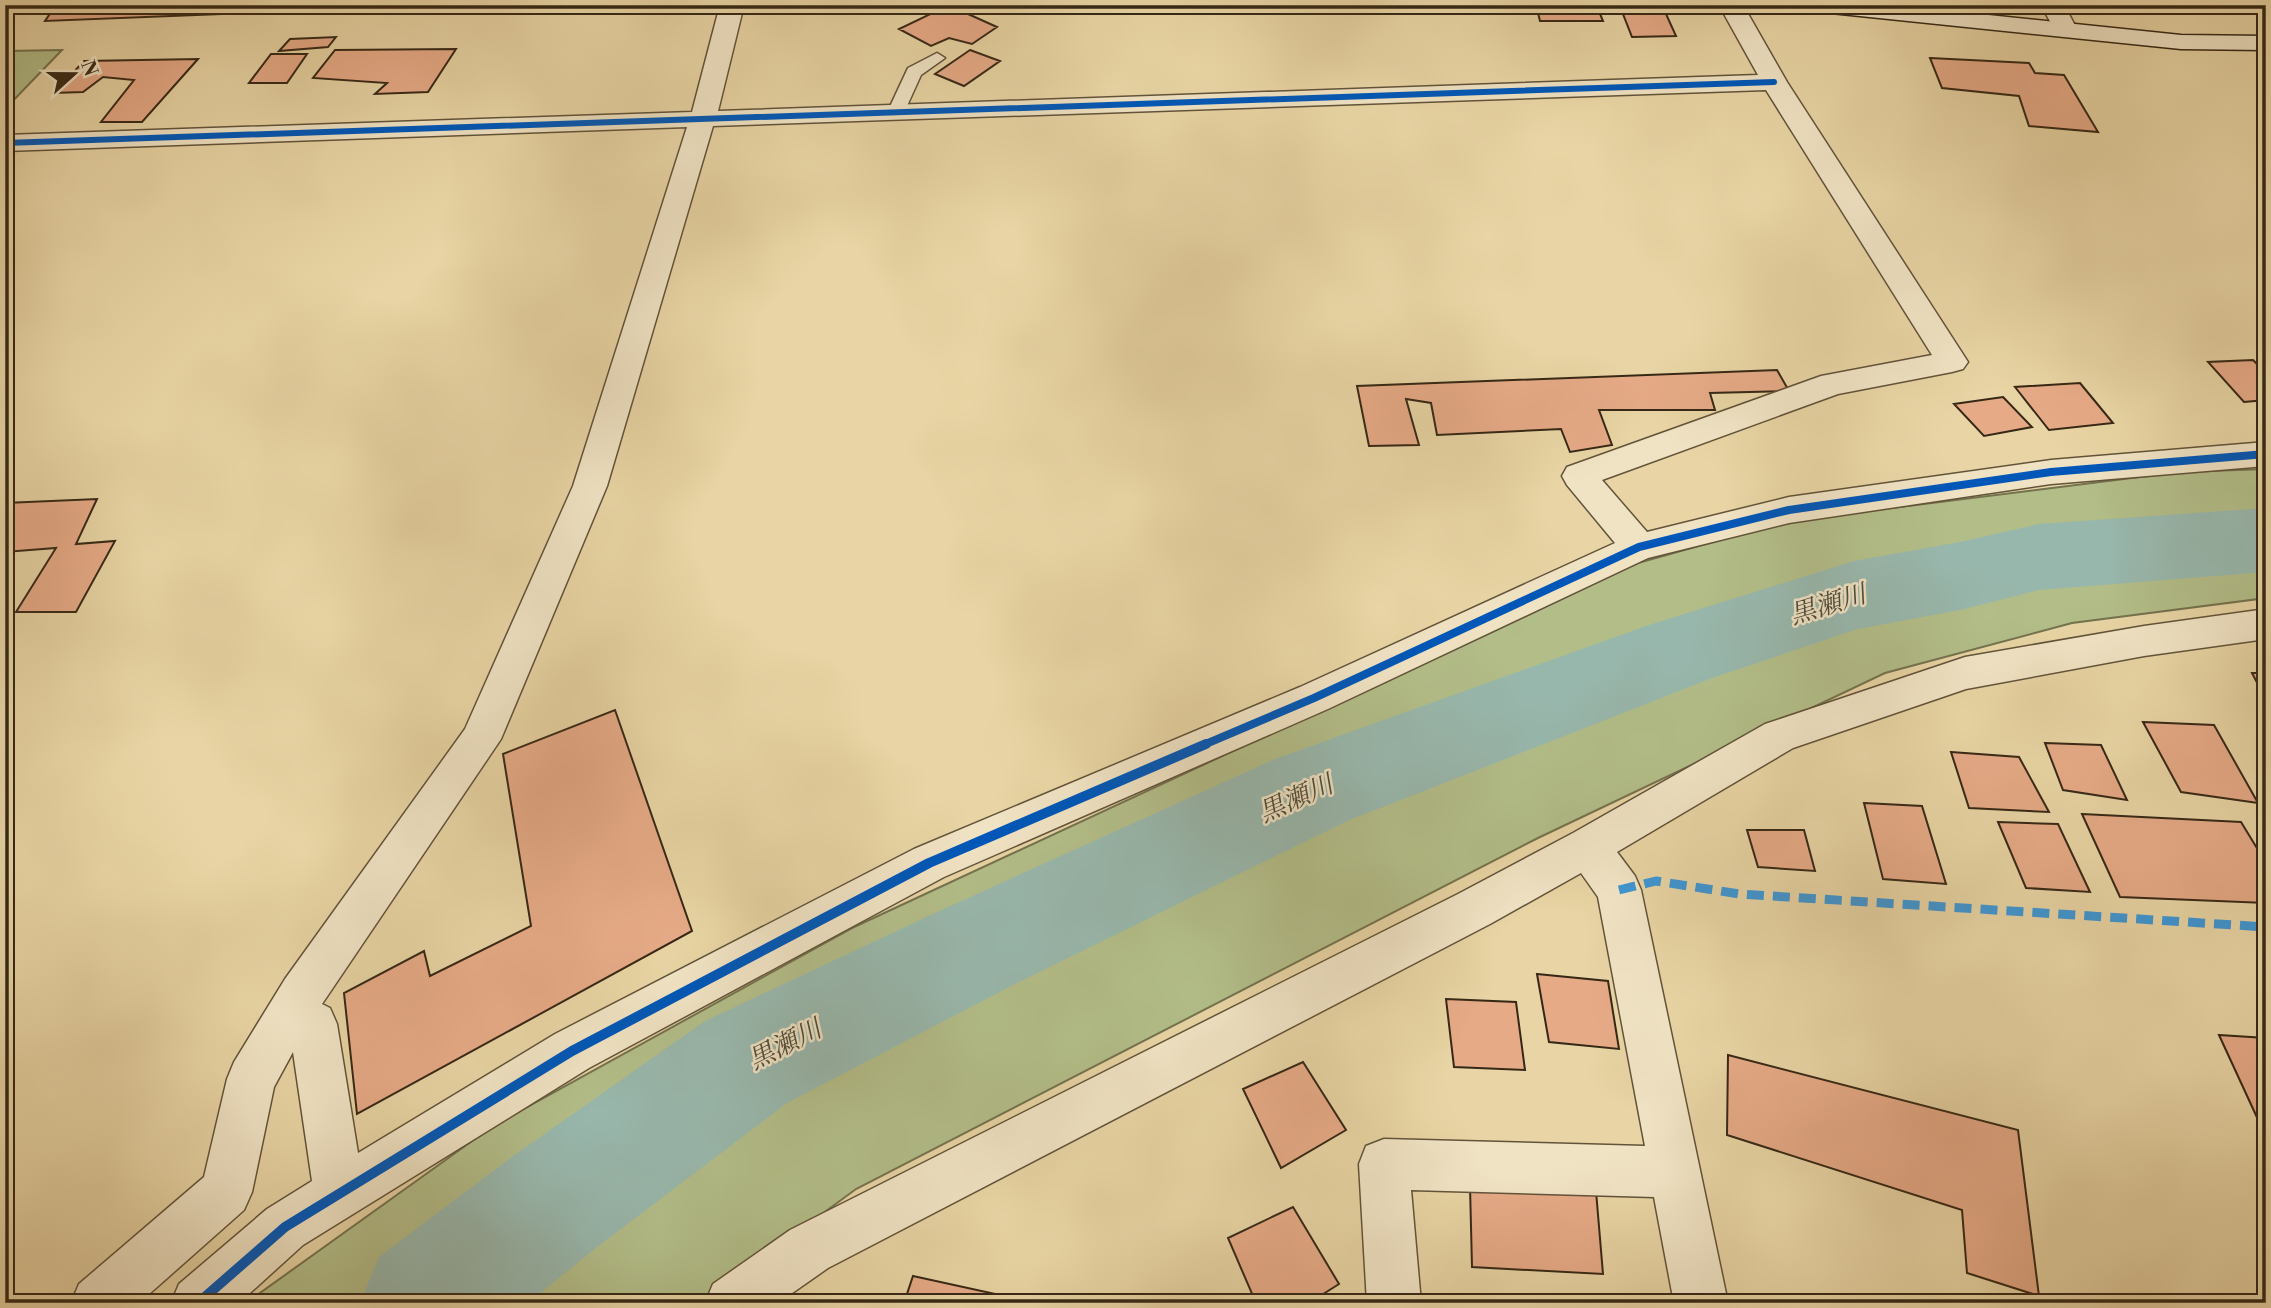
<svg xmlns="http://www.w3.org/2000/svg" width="2271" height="1308" font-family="'Libre Bodoni','Noto Serif JP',serif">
  <rect width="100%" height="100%" fill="#e8d4a4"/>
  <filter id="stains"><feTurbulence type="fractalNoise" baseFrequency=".00286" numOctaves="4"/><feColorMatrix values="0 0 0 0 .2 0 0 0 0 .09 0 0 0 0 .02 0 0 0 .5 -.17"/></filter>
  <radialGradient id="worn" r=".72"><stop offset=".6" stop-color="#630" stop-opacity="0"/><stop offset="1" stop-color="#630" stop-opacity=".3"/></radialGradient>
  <path fill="#b2bd88" stroke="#74724f" stroke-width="2" d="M62,50L5,109V51Z
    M2266,469V598L2072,623L1885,673L1538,838L856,1189L701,1303H246L493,1126L852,928L1638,563L1788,521L2180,472Z"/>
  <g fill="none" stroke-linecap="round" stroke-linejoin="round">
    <path fill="#98b7ac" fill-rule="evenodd" d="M2266,508V572L2039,590L1960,610L1858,629L1715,677L1347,821L1013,985L787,1103L597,1247L528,1303H360L379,1257L509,1159L705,1021L935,913L1275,759L1649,625L1854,561L1960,542L2039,524Z"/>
  </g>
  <path fill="#e6aa87" stroke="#362816" stroke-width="2" d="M56,5H233L222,14L45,21Z
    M948,5L997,27L972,44L949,38L931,46L899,29L939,10L935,5Z
    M1536,5H1662L1676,36L1632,37L1621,9H1598L1603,21H1540Z
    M1978,5H2038L2043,10L1982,7Z
    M336,37L328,47L279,51L290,39Z
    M456,49L428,92L375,94L387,83L313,78L335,50Z
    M970,50L1000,61L964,86L935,74Z
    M271,54H307L287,83H249Z
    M1930,58L2029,63L2035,73L2064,75L2098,132L2029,126L2019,96L1942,88Z
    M198,59L142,122H101L134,80L103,77L83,92L54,93L84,61Z
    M2253,360L2266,373V400L2244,402L2208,362Z
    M1777,370L1789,391L1710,393L1715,410H1599L1612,445L1570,452L1561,429L1437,435L1431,403L1406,399L1419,445L1369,446L1357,386Z
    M2080,383L2113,423L2049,430L2015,387Z
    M2003,397L2032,427L1984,436L1954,404Z
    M97,499L76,544L115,541L76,612H16L56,548L5,552V503Z
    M2252,673H2266V700Z
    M615,710L692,931L357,1114L344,993L424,951L430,976L531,926L503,754Z
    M2143,722L2214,725L2258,803L2181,792Z
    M2045,743L2101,745L2127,800L2063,790Z
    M1951,752L2019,757L2049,812L1969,808Z
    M1864,803L1922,806L1946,884L1883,879Z
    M2082,814L2241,822L2266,863V903L2120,897Z
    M1998,822L2058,824L2090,892L2026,888Z
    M1747,830H1804L1815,871L1758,867Z
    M1537,974L1608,981L1619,1049L1549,1042Z
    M1446,999L1516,1002L1525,1070L1454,1067Z
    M2219,1035L2266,1038V1137Z
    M1728,1055L2018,1130L2039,1296L1967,1273L1962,1210L1727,1135Z
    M1303,1062L1346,1130L1281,1168L1243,1089Z
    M1470,1186L1596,1191L1603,1274L1472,1267Z
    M1293,1207L1339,1284L1309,1303H1256L1228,1238Z
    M913,1276L1036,1303H904Z"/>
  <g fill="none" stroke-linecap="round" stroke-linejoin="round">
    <defs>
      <path id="lane" d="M937,53L945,58L921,75L902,117H890L887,113L908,68Z"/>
      <path id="street" d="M720,5H744L718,111L1758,75L1719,5H1743L1787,82L1968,362L1963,369L1952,372L1838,394L1602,480L1647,532L1789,497L2051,460L2266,442V466L2051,484L1789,523L1648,558L1328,709L944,877L589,1068L303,1245L239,1303H171L179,1284L267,1209L312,1181L293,1052L274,1087L252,1192L244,1210L139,1303H71L79,1284L204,1177L227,1079L234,1062L285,979L465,729L573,486L687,127L5,151V135L692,112ZM1766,90L1932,355L1821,376L1567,467L1562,476L1567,485L1615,543L1300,687L914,849L555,1034L358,1153L337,1024L330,1008L322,1004L501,739L607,486L713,126Z
        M2041,5H2064L2078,31L2074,36H2058Z
        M2266,609V639L2144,656L1966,689L1793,748L1617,852L1635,876L1641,890L1728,1303H1674L1654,1197L1411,1190L1421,1303H1367L1359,1164L1366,1146L1384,1139L1645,1146L1598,897L1581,873L1490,924L828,1268L778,1303H705L713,1284L790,1230L1458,894L1573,833L1765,724L1965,657L2144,626Z"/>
      <path id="secondary" d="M1810,5H1892L2181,35L2266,36V50L2181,49L1821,12L1813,10Z"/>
    </defs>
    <use href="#lane" stroke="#62533a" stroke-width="3"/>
    <use href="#street" stroke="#62533a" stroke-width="3"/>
    <use href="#secondary" stroke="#362816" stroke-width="3"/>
    <use href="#lane" fill="#f0e3c4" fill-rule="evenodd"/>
    <use href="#street" fill="#f0e3c4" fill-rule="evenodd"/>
    <use href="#secondary" fill="#f0e3c4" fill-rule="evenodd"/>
    <path stroke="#3e96d4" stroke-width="9" stroke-dasharray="17 9" stroke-linecap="butt" d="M1619,890L1656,881L1740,894L2266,927"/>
    <defs>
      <path id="cycleway-far2" d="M5,143L1774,82"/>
      <path id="cycleway-far1" d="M1201,746L1314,698L1639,547L1789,510L2051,472L2266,454"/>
      <path id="cycleway" d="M198,1303L285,1227L572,1051L929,863L1206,744"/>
    </defs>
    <use href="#cycleway-far2" stroke="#f0e3c4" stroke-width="9"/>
    <use href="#cycleway-far1" stroke="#f0e3c4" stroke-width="12"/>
    <use href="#cycleway" stroke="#f0e3c4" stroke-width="15"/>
    <use href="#cycleway-far2" stroke="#0057b8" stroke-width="6"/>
    <use href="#cycleway-far1" stroke="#0057b8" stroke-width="8"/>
    <use href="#cycleway" stroke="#0057b8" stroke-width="10"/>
  </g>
  <g text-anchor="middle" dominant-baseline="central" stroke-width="5" stroke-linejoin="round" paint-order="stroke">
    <g font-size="26" font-style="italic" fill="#4e4c3c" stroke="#f0e3c4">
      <text transform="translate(1828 605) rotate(-17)">黒瀬川</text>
      <text transform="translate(1296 799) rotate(-24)">黒瀬川</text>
      <text transform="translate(785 1045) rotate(-27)">黒瀬川</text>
    </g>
  </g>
  <rect width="2271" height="1308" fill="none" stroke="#e8d4a4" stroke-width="28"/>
  <rect x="7" y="7" width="2257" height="1294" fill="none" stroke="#362816" stroke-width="3.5"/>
  <rect x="14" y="14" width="2243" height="1280" fill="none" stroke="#362816" stroke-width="2"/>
  <g transform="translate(74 74) rotate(69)" stroke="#f0e3c4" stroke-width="5" paint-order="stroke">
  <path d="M0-5L12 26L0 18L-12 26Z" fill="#362816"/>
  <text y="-10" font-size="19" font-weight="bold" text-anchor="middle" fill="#362816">N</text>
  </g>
  <rect width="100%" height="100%" filter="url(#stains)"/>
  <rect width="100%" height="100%" fill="url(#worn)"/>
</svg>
